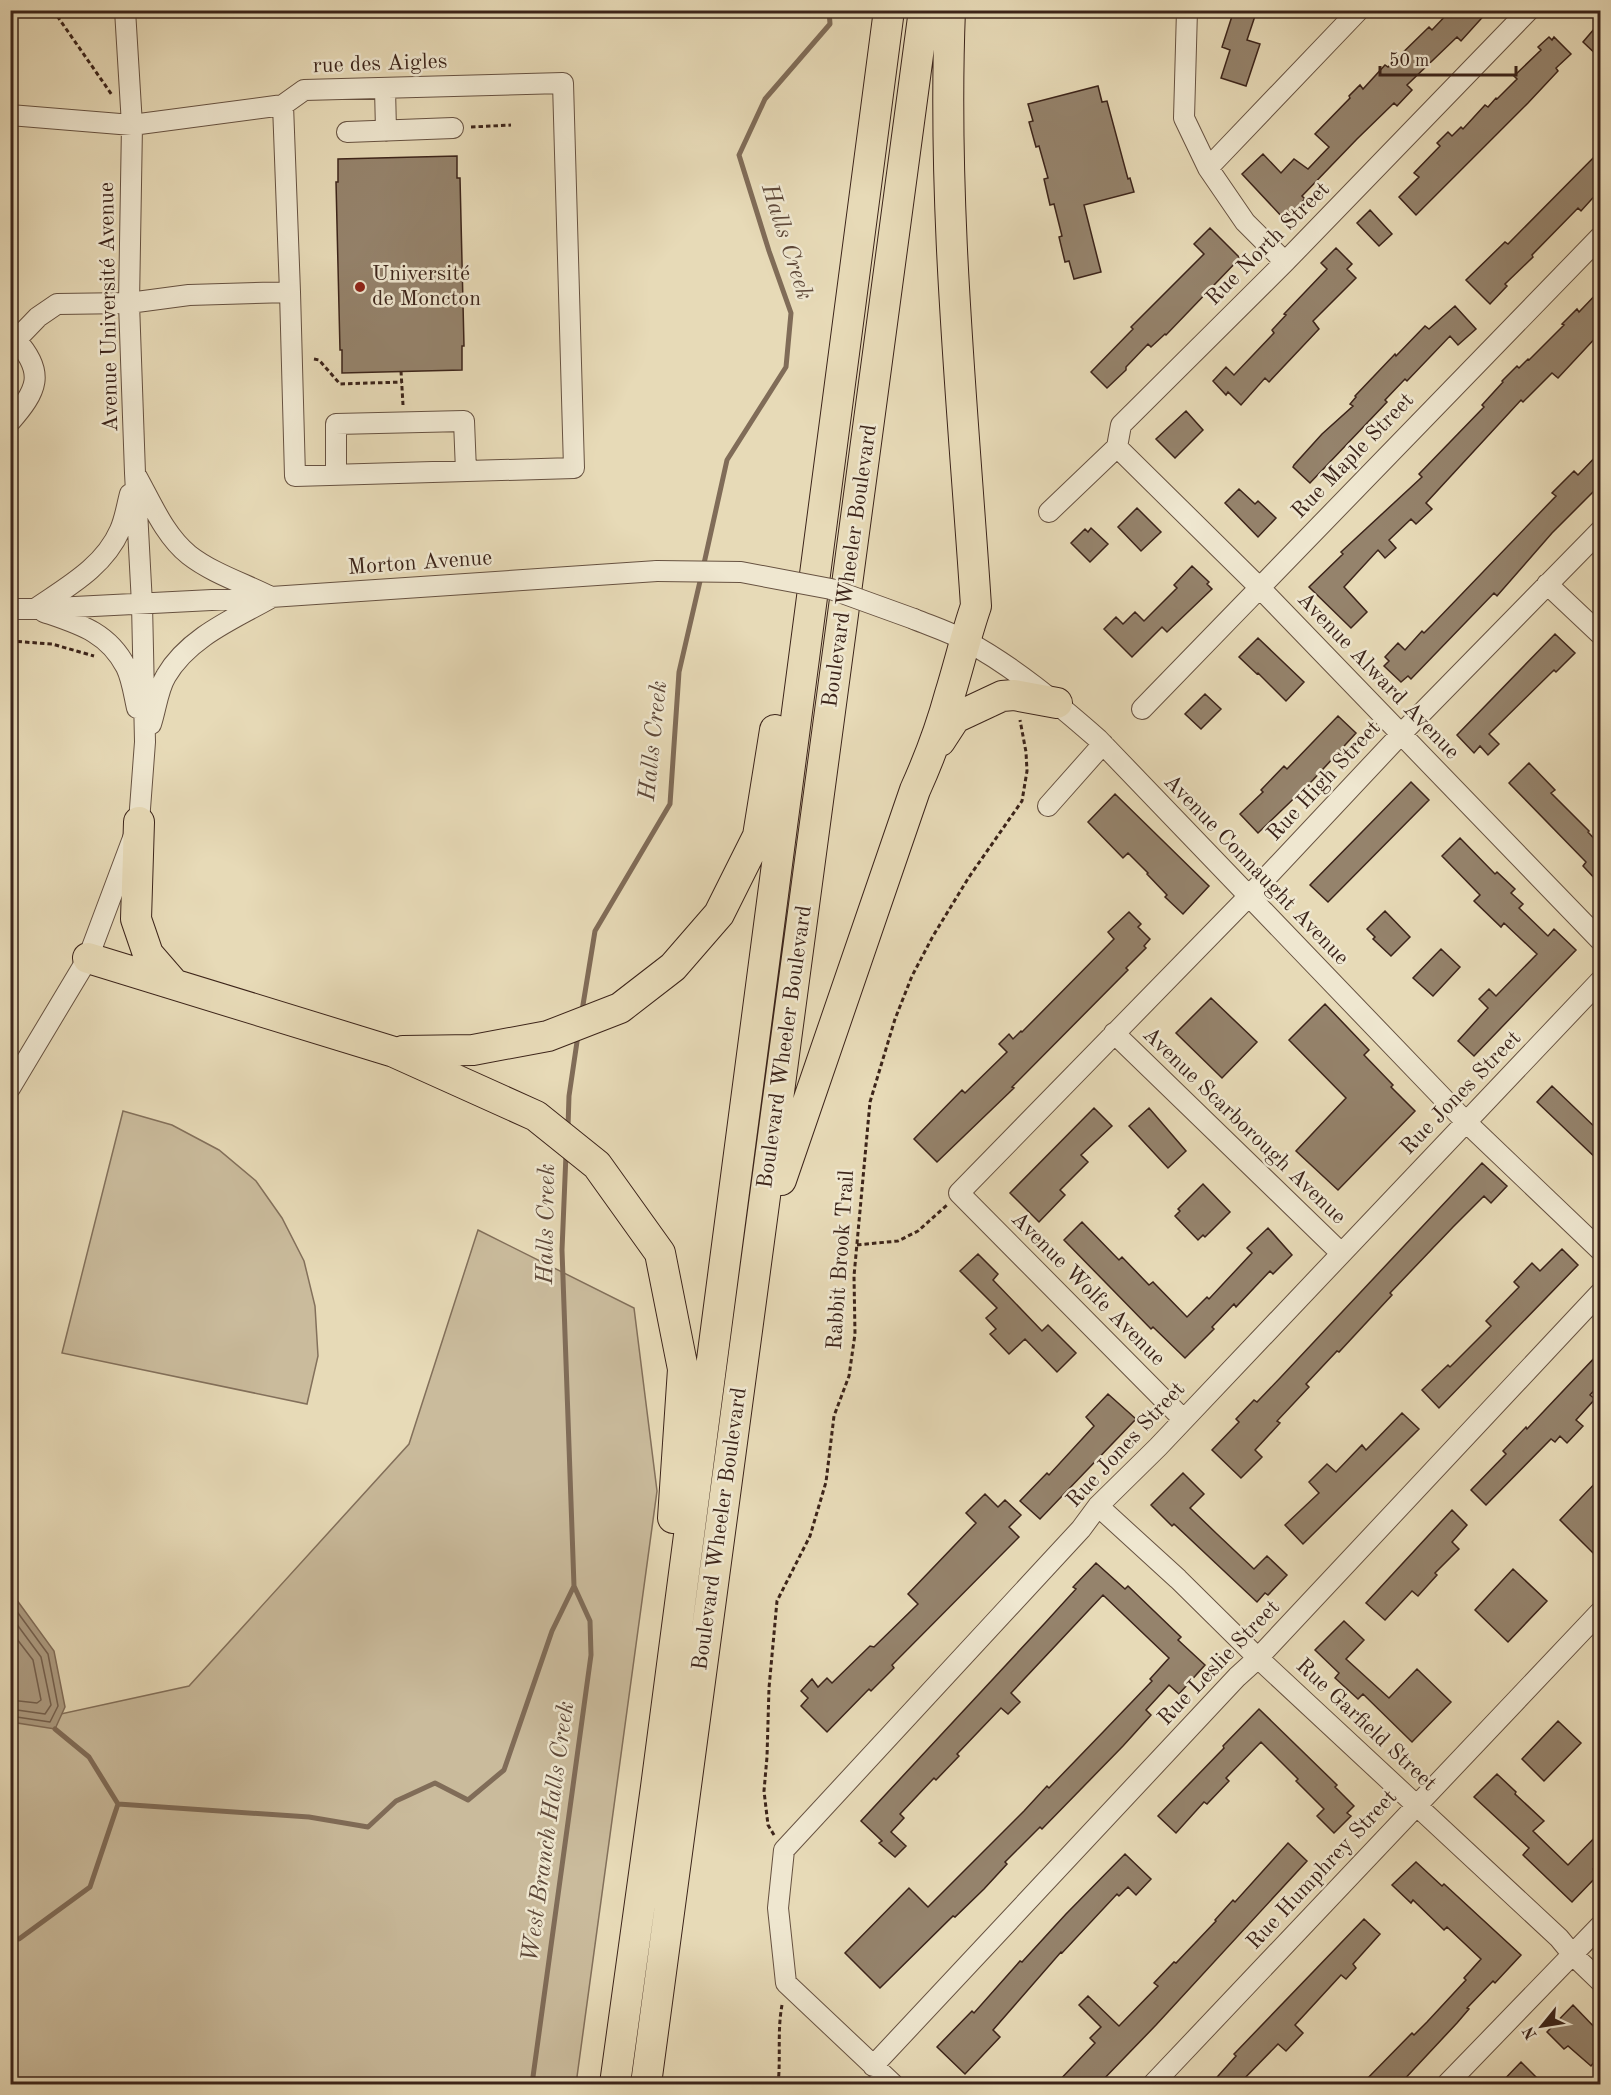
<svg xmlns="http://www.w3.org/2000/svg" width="1611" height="2095" font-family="'Old Standard TT',serif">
  <rect width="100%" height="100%" fill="#e7dab7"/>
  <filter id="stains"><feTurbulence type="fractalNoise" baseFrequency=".00333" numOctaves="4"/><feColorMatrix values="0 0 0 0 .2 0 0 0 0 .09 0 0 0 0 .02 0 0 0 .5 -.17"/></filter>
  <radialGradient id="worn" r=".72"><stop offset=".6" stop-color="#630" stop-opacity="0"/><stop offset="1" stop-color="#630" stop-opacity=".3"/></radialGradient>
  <path fill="#cabb9c" stroke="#83705b" stroke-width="1.5" d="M123,1111L172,1125L219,1150L256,1181L282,1218L304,1261L315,1306L318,1356L307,1404L62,1353Z
    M478,1230L634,1308L657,1491L576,2084H11L10,1725L189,1686L409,1444Z"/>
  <path fill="#ad9c82" stroke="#806c58" stroke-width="1.5" d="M11,1592L54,1651L65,1707L55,1729L11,1722Z"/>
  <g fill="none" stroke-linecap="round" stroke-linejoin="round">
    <path stroke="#74604e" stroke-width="1.5" d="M10,1602L48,1654L58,1706L50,1722L10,1716
      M10,1615L41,1657L51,1705L45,1714L10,1709
      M10,1630L33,1660L41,1700L37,1703L10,1700"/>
    <path stroke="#806c58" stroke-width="5" d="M703,568L727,460L786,367L791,313L769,251L739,155L765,99L830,24L829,10
      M582,1011L595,931L670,804L679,672L701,577
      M568,1127L569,1096L578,1035
      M55,1729L89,1757L118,1804
      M118,1804L309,1817L368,1827L396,1801L435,1783L468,1800L504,1770L552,1631L574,1586
      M10,1939H19L90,1887L118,1804
      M532,2084L591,1655L590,1621L574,1586L562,1250L566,1154"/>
  </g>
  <path fill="#95836c" stroke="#3c241a" stroke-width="1.5" d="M1234,10H1257L1247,40L1260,44L1246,86L1221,78L1230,50L1222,47Z
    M1451,10H1489L1461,41L1457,37L1407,85L1412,90L1397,106L1394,103L1357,139L1302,196L1305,199L1284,219L1242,174L1263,154L1281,173L1294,159L1308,169L1329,147L1315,134L1350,98L1349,96L1360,85L1363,89L1385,65L1388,67L1429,27L1432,30Z
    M1600,22V58L1583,42Z
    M1549,37L1552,40L1554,37L1571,54L1556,68L1558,71L1528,103L1416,215L1399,197L1419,177L1414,173L1440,146L1437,143L1448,132L1452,136L1461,127L1463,129L1485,105L1488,107L1496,98L1497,99L1517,79L1514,76L1541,50L1538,47Z
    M1098,86L1102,102L1107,101L1128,179L1130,178L1134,192L1084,205L1101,272L1074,279L1069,261L1065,262L1059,237L1062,236L1054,204L1050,205L1044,179L1048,178L1039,146L1036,147L1029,122L1033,121L1028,104Z
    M1600,151V190L1581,211L1578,208L1532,255L1533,257L1505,284L1507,286L1490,304L1466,280L1505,242L1508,244Z
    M457,156V178H460L464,346H462V370L342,373V350H340L336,182H338V159Z
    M1370,210L1392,234L1379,246L1357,223Z
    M1210,228L1240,258L1166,335L1165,334L1151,347L1148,344L1126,367V370L1107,388L1091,372L1133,329L1131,327L1204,254L1194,244Z
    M1336,248L1352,264L1347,269L1356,278L1313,321L1319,329L1269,382L1265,378L1241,405L1228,392L1226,395L1213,381L1226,367L1234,375L1274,333L1272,330L1286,315L1284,314L1327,269L1321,263Z
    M1600,290V333L1558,378L1552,373L1523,402L1521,400L1426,503L1432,509L1416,524L1411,519L1389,540L1396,548L1385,558L1378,550L1344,587L1367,612L1351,628L1309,587L1343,554L1341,552L1422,477L1419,474L1484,407L1482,405L1503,382L1502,381L1517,366L1519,368L1528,359L1529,360L1564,325L1562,324L1577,309L1579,312Z
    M1455,306L1476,329L1458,345L1450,336L1407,381L1405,379L1385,400L1387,402L1310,483L1293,467L1294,465L1322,434L1353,406L1350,404L1356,397L1355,396L1395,354L1396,356L1425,326L1429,329Z
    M1186,411L1203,430L1175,458L1156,439Z
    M1600,452V485L1552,533L1497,596L1494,593L1411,679L1408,676L1401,682L1384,666L1389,661L1385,657L1398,643L1405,650L1422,631L1424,633L1432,625L1556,496L1552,493L1574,471L1578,475Z
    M1239,489L1255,504L1258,501L1276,518L1258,537L1225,503Z
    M1137,508L1161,532L1141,551L1118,527Z
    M1091,528L1108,544L1090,562L1071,543L1085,529L1088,532Z
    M1192,566L1209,582L1207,584L1212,589L1167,632L1162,627L1132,657L1104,629L1116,617L1123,624L1135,612L1144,621L1177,588L1174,585Z
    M1555,634L1575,653L1556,672L1554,670L1489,734L1499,744L1488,755L1480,746L1474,753L1457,735Z
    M1258,638L1304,682L1286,701L1258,673L1257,674L1239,657Z
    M1205,694L1221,709L1201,729L1185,714Z
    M1338,716L1356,733L1313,780L1258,833L1240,814L1263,792L1261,790L1284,766L1287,769Z
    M1529,763L1555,790L1551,793L1589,831L1588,832L1600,845V884L1583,866L1586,862L1509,783Z
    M1411,782L1429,800L1328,902L1310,885Z
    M1115,794L1209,886L1183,914L1165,897L1167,895L1147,874L1148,873L1128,853L1123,858L1088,822Z
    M1460,838L1495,874L1497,872L1515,889L1511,893L1523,904L1519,908L1548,936L1554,929L1576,950L1474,1056L1458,1041L1488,1008L1479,999L1489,989L1496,996L1537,954L1504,923L1501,927L1474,901L1480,895L1442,856Z
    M1385,911L1410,937L1391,956L1373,939L1375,937L1367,929Z
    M1129,912L1141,924L1138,927L1150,939L1144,946L1146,948L1126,968L1128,970L1012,1087L1014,1088L937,1162L914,1139L962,1090L965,1093L1007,1052L999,1044L1009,1034L1013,1039L1021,1031L1022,1032L1114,939L1108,932Z
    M1441,949L1460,967L1433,996L1413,978Z
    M1211,998L1257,1042L1222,1078L1176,1033Z
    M1325,1004L1369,1050L1364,1055L1393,1085L1391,1087L1415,1111L1338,1190L1296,1151L1346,1098L1289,1040Z
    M1552,1086L1600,1132V1162L1537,1102Z
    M1094,1108L1112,1126L1081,1155L1088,1162L1060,1190L1065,1195L1039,1222L1010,1193Z
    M1149,1108L1186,1151L1168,1168L1129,1126Z
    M1482,1163L1507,1186L1491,1203L1484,1196L1453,1227L1390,1293L1392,1295L1339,1352L1337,1351L1306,1384L1309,1387L1277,1421L1280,1423L1255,1450L1262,1457L1241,1478L1212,1450L1239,1422L1236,1419L1254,1400L1257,1402L1281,1377Z
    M1203,1184L1230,1212L1205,1237L1203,1235L1198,1240L1175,1216L1180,1211L1178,1209Z
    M1082,1222L1119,1260L1122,1257L1149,1285L1153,1282L1187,1317L1207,1297L1209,1299L1252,1253L1247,1248L1268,1228L1292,1255L1273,1274L1270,1271L1236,1307L1234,1304L1212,1327L1214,1329L1185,1358L1153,1327L1151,1329L1064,1240Z
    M1562,1249L1578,1265L1439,1408L1422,1390L1448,1365L1450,1367L1491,1326L1486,1321L1519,1287L1514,1282L1532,1263L1540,1271Z
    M978,1254L998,1274L993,1280L1042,1331L1048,1325L1076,1353L1057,1372L1025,1339L1009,1354L990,1334L996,1329L986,1318L997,1308L960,1271Z
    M1600,1352V1384L1590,1395L1595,1399L1576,1420L1583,1426L1567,1443L1560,1436L1555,1442L1551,1439L1486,1505L1471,1490L1506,1454L1503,1451L1526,1427L1527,1429Z
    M1108,1394L1136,1419L1040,1519L1020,1501L1047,1473L1049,1475L1094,1426L1086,1417Z
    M1402,1413L1419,1429L1303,1544L1285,1525L1319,1493L1309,1482L1327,1464L1336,1472L1362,1445L1366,1450Z
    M1183,1473L1204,1494L1190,1508L1217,1534L1254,1569L1267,1556L1287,1575L1268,1595L1265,1593L1257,1602L1174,1524L1172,1526L1151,1505Z
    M1600,1478V1545L1593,1553L1560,1520Z
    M985,1494L998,1507L1005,1500L1021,1515L1009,1527L1019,1537L892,1665L894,1668L871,1691L869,1689L827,1732L801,1706L808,1698L801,1691L812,1679L818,1687L827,1678L832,1683L870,1646L874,1647L918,1604L908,1594L976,1523L966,1513Z
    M1452,1510L1467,1525L1452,1542L1459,1549L1435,1573L1437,1575L1418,1596L1412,1591L1385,1620L1366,1603Z
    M1096,1563L1125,1589L1128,1586L1181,1637L1178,1640L1205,1665L1179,1694L1169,1685L1146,1710L1151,1715L1123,1746L1042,1829L1040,1827L1005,1862L1007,1864L984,1889L955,1917L953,1916L880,1988L845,1953L909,1888L928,1907L1024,1811L1047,1786L1049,1788L1105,1730L1152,1681L1150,1679L1169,1658L1103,1595L1011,1693L1020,1702L1008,1714L1001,1708L957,1754L959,1756L936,1780L934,1778L900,1814L904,1818L891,1832L906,1846L895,1857L879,1843L882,1841L861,1821L1045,1623L1076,1589L1073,1587Z
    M1513,1569L1547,1601L1508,1642L1475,1610Z
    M1344,1621L1364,1640L1346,1659L1389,1698L1417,1669L1451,1702L1412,1742L1363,1694L1358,1699L1335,1678L1339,1673L1315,1650Z
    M1259,1709L1337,1785L1335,1787L1354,1806L1347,1813L1351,1816L1334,1833L1317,1816L1324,1809L1296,1781L1298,1779L1261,1742L1226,1778L1229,1781L1207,1804L1204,1802L1176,1833L1158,1816L1224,1748L1223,1746Z
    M1558,1721L1581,1743L1544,1781L1522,1759Z
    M1497,1774L1516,1792L1515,1794L1544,1821L1533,1831L1568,1865L1600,1832V1861L1593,1869L1598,1875L1572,1902L1523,1855L1529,1848L1474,1797Z
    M1288,1843L1307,1861L1156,2025L1098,2085H1055L1095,2043L1090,2038L1101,2027L1079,2005L1088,1996L1119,2026L1158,1986L1154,1983L1174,1962L1176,1963L1216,1921L1215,1920L1233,1900L1235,1902Z
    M1125,1854L1151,1879L1136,1895L1128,1887L1119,1896L1117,1894L1062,1953L1061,1952L993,2030L1000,2037L965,2074L937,2047L972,2011L974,2013L1020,1961L1022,1962L1066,1914Z
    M1416,1862L1442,1886L1444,1884L1521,1955L1495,1983L1493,1981L1467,2008L1469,2009L1457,2023L1399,2085H1361L1412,2033L1414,2035L1427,2022L1466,1980L1464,1978L1481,1959L1447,1927L1444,1930L1413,1900L1411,1903L1392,1885Z
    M1364,1919L1380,1934L1353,1964L1356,1968L1346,1979L1341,1975L1295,2025L1303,2033L1286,2051L1278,2044L1238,2085H1210L1236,2056L1234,2054L1236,2052Z
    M1573,2005L1600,2033V2055L1591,2066L1568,2046L1564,2049L1547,2032Z
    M1521,2062L1544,2085H1499Z"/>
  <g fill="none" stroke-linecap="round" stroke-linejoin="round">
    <defs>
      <path id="minor" d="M1187,10L1184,118L1208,168L1245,222L1285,262
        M385,88L386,131
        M10,115L132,125L283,105L304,90L563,83L574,468L295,476L290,292L283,105
        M347,132L453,128
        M1208,168L1359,10
        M10,346L38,317L57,304L129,303L189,295L290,292
        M10,422C37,391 46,373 16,340
        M1117,447L1259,587L1600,940
        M336,474V424L464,421L466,471
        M137,477C152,504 165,536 189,555C212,573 243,583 269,596
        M1049,512L1117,447L1121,425L1285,262L1529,10
        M1547,584L1600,634
        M10,609H35L271,597L657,571
        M35,609C67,587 104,567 120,530C125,519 127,505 130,494
        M44,612C79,624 108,632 126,667C132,679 134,695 137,708
        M914,619C931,626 950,632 966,641C1013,666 1058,704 1098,739L1467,1123L1600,1250
        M1142,709L1600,237
        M151,724C156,709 158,689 166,676C188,638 233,619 269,599
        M1048,806L1103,744
        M1114,1033L1341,1253
        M10,1088L88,958L139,822L145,742L142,604L135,473L129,303L132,125L125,10
        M1183,1419L959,1193L1248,897L1402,733L1600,531
        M1098,1506L1178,1579L1258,1658L1559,1938L1573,1955L1600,1981
        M873,2066L1237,1677L1258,1658L1600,1293
        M893,2084L786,1983L778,1908L784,1850L1081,1529L1098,1506L1158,1447L1600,981
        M1153,2084L1600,1612
        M1447,2084L1600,1926"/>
      <path id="highway" d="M940,741L955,718L1002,696L1014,695L1057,703
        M139,822L136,919L148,954L174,984
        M88,958L394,1052L536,1116L597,1165L660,1253L683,1369L673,1518
        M403,1051L473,1050L548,1036L620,1008L673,967L719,914L758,836L775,730
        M781,1180L915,790C929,759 941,727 950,694C959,665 966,635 976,606C963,408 942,209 950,10
        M615,2084L656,1787L889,10
        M646,2084L924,10"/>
    </defs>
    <use href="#minor" stroke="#675241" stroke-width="22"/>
    <use href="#highway" stroke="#3c241a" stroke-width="32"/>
    <path stroke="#3c241a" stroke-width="3" stroke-dasharray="4.5 3" stroke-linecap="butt" d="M53,10L112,95
      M471,127L511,125
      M314,359L319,360L340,384L402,382
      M401,371L403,405
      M10,641L52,644L94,656
      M857,1245L898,1241L918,1231L947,1205
      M774,1835L768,1825L764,1791L767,1757L769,1688L777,1601L810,1536L826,1482L834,1416L849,1376L855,1334L854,1276L870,1102L895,1019L912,976L933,936L969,877L1022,801L1027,771L1026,752L1020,720
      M778,2084C781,2058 777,2032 782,2005"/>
    <use href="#minor" stroke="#efe7d0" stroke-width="20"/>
    <use href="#highway" stroke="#e7dab7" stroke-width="30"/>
    <defs>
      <path id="minor-bridge" d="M657,571L741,572L831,589L914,619"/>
    </defs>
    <use href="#minor-bridge" stroke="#675241" stroke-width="22" stroke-linecap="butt"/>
    <use href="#minor-bridge" stroke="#efe7d0" stroke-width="20"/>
  </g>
  <circle fill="#8f2418" stroke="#efe7d0" stroke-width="2" cx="360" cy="287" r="6"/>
  <g text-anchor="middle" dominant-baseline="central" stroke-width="5" stroke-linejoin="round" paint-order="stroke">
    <g font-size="22" fill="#3c241a" stroke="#efe7d0">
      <text transform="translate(380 64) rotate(-2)">rue des Aigles</text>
      <text transform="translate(1268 244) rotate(-45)">Rue North Street</text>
      <text transform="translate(109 307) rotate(-91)">Avenue Université Avenue</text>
      <text transform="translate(1353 456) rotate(-46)">Rue Maple Street</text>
      <text transform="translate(420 563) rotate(-4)">Morton Avenue</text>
      <text transform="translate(850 566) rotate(-82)">Boulevard Wheeler Boulevard</text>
      <text transform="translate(1378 676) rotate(46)">Avenue Alward Avenue</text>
      <text transform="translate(1324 781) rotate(-47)">Rue High Street</text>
      <text transform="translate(1256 870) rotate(46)">Avenue Connaught Avenue</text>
      <text transform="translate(785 1047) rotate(-82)">Boulevard Wheeler Boulevard</text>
      <text transform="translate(1461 1093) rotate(-46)">Rue Jones Street</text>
      <text transform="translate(1244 1126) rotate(44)">Avenue Scarborough Avenue</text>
      <text transform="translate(841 1260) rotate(-86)">Rabbit Brook Trail</text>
      <text transform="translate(1088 1289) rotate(45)">Avenue Wolfe Avenue</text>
      <text transform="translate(1126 1445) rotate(-47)">Rue Jones Street</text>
      <text transform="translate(720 1529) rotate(-82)">Boulevard Wheeler Boulevard</text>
      <text transform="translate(1219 1663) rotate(-46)">Rue Leslie Street</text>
      <text transform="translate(1366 1725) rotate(43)">Rue Garfield Street</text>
      <text transform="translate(1322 1870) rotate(-47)">Rue Humphrey Street</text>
    </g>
    <g font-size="22" fill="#3c241a" stroke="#efe7d0" text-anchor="start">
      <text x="372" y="274">Université<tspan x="372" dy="25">de Moncton</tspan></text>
    </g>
    <g font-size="24" font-style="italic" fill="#5e4839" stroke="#efe7d0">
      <text transform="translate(786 242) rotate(72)">Halls Creek</text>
      <text transform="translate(654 741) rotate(-84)">Halls Creek</text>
      <text transform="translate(547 1224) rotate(-89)">Halls Creek</text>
      <text transform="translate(549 1832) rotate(-82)">West Branch Halls Creek</text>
    </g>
  </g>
  <rect width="1611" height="2095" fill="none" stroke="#e7dab7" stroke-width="36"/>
  <rect x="12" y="12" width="1587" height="2071" fill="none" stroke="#3c241a" stroke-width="3"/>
  <rect x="18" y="18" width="1575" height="2059" fill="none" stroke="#3c241a" stroke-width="1.5"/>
  <g transform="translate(1542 2026) rotate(240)" stroke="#efe7d0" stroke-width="4.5" paint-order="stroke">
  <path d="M0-4.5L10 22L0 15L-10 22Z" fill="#3c241a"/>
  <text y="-9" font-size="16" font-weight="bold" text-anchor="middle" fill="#3c241a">N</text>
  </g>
  <path d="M1380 66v9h136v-9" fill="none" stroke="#3c241a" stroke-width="3"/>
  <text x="1389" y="66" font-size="18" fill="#3c241a" stroke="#efe7d0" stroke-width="4.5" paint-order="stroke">50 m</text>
  <rect width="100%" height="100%" filter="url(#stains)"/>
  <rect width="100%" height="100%" fill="url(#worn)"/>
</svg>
